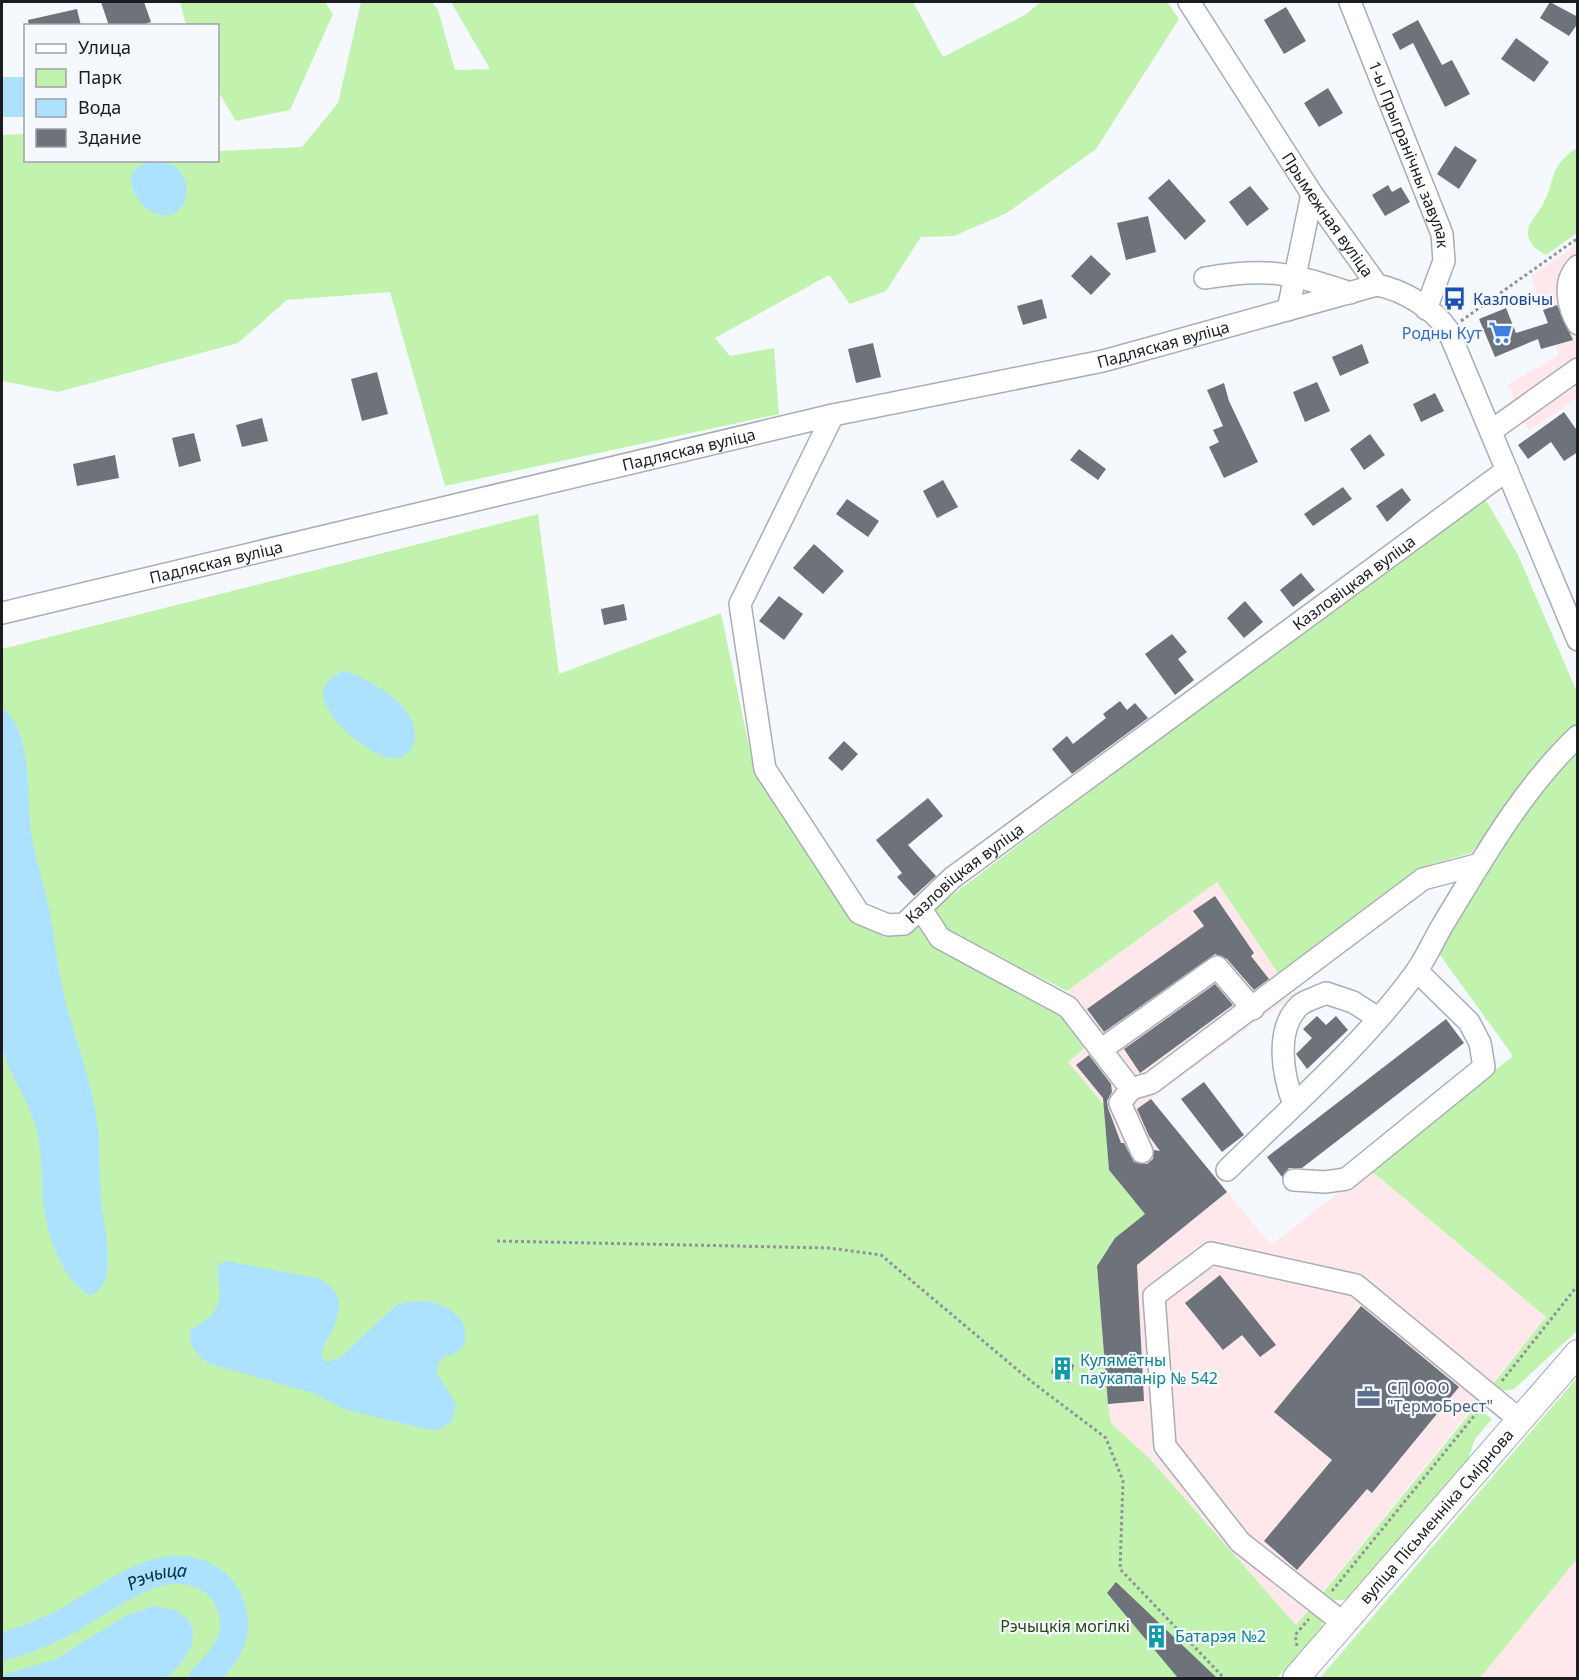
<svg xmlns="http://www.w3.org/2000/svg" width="1579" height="1680" font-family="'Noto Sans',sans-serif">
  <rect width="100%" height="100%" fill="#f5f9fe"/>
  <path fill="#fee8eb" d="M1577,244V399L1529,431L1507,385L1559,355L1531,276Z
    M1217,882L1293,995L1151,1099L1195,1154L1135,1202L1109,1170L1104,1105L1068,1062L1100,1036L1067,991Z
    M1206,1166L1271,1245L1369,1169L1546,1317L1296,1625L1150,1459L1111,1423L1108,1404L1097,1266L1115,1238Z
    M1577,1559V1678H1480L1551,1591Z"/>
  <path fill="#c2f3ae" d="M180,2H325L333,14L290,110L236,121L218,91V26L186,25Z
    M361,2H432L438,10L455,70L490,69L451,2H913L943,57L1025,15L1041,2H1167L1179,19L1096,149L1007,213L954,236L921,237L886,291L850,304L829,275L715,338L730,356L774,348L779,414L445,486L390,292L287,300L238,343L58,392L2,381V135L25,134L26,160H218V151L302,147L338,103Z
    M1577,148V233L1546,255C1537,250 1530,245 1528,235C1527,223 1537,215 1542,206C1557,180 1547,167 1577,148Z
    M1483,495L1518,555L1577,692L1578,724L1471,853L1429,865L1280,976L1217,882L1067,991L939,927L935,908Z
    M538,514L559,674L721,613L753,765L850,913L885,937L904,935L920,925L1063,1014L1088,1045L1068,1062L1104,1105L1109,1170L1135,1202L1195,1154L1206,1166L1115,1238L1097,1266L1108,1404L1111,1423L1150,1459L1296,1625L1313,1605L1323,1616L1322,1630L1277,1678H2V649Z
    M1577,743V1331L1514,1389L1504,1391L1493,1384L1546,1317L1369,1169L1513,1056L1437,951L1527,806Z
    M1577,1378V1559L1480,1678H1320Z
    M1476,1406L1492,1419L1475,1439L1467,1463L1345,1600H1334L1322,1594Z"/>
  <path fill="#ade2ff" d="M2,77H25V117H2Z
    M151,161C178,160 191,176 185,203C160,237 125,193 132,174C136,166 144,163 151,161Z
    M345,671C368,679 400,697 411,719C423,745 406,768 378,754C353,742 290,689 345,671Z
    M2,708C34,729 26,804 32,838C36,862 44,885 49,909C54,933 56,957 61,981C69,1024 87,1065 95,1109C102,1142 98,1175 102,1209C105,1230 119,1289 89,1295C61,1279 45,1231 43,1199C41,1175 42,1151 36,1127C28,1099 9,1075 2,1047Z
    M226,1261L317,1278C357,1297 333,1325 321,1353L324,1361L328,1362L341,1357L395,1306C418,1295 461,1302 465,1332C466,1338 465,1345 461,1349C455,1355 446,1355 440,1360L436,1372L456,1404L452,1421L438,1430H430L346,1410L313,1393L210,1364L202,1359L191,1345L190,1330L209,1318L218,1305L220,1294L217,1266Z
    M153,1606C208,1610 201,1651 166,1678H2V1675L56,1659L125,1616Z"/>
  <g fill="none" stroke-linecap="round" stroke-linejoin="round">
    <path stroke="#ade2ff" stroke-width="28" id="s1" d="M2,1647C22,1641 42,1634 61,1624C104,1603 160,1548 210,1579C226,1589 234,1607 234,1625C235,1646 217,1665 203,1678"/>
  </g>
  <path fill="#6e737b" d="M101,2H144L151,22L138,26H109Z
    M1550,2L1578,17V23L1569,36L1540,18Z
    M1286,7L1306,41L1284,54L1264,20Z
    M77,9L81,26H29L28,20Z
    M1418,20L1442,65L1452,60L1470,94L1445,107L1413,43L1400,50L1392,34Z
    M1516,38L1549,62L1534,82L1501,59Z
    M1328,88L1343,113L1319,127L1304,103Z
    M1455,146L1477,160L1459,189L1437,174Z
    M1169,179L1206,221L1185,240L1148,198Z
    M1388,185L1392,192L1401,187L1410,202L1385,216L1372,195Z
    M1250,186L1269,209L1247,226L1229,202Z
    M1148,216L1156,252L1126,260L1117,223Z
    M1091,255L1111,274L1091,295L1071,276Z
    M1042,299L1047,318L1023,325L1017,306Z
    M1557,305L1573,340L1541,349L1538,339L1495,357L1479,319L1506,308L1516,333L1548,323L1543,310Z
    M873,343L881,377L856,383L848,349Z
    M1362,344L1369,363L1340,376L1332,357Z
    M377,372L388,414L362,421L351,379Z
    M1317,382L1330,411L1305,422L1293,392Z
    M1224,383L1229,401L1258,462L1224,478L1209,447L1219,442L1213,430L1223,426L1207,390Z
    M1435,393L1444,411L1421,422L1413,404Z
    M1564,412L1578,432V452L1564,461L1551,442L1528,459L1518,445Z
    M262,418L268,441L242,447L236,425Z
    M194,433L201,461L179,467L172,438Z
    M1370,434L1385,455L1364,470L1350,449Z
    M1079,449L1106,469L1098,480L1070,460Z
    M115,455L119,478L77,486L73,464Z
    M943,480L958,507L937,518L923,491Z
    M1343,487L1352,499L1313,526L1304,514Z
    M1402,488L1411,500L1387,522L1376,506Z
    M847,499L879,521L868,537L836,514Z
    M814,544L844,571L823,594L793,568Z
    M1301,573L1315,590L1293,607L1280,590Z
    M779,596L803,614L784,640L759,621Z
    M1245,601L1263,622L1244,638L1227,618Z
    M624,604L627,620L604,625L601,609Z
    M1172,634L1187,652L1178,659L1194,680L1175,695L1145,654Z
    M1120,701L1127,710L1135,703L1148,718L1072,774L1052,749L1067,736L1073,744L1106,718L1103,714Z
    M844,741L858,754L842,771L828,758Z
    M928,798L943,816L908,845L936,876L914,896L897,877L902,873L876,840Z
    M1215,896L1254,953L1251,956L1269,979L1254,990L1227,959L1215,954L1104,1032L1087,1009L1204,926L1193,911Z
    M1215,984L1233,1005L1140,1073L1124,1049Z
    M1317,1016L1326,1025L1336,1016L1348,1030L1307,1069L1296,1054L1312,1038L1303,1029Z
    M1446,1019L1464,1043L1302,1168H1289L1282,1177L1267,1157Z
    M1089,1055L1111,1084L1112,1092L1107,1101L1108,1108L1121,1143H1124L1134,1162L1147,1164L1153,1159L1154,1150L1160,1151L1149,1136L1137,1109L1151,1099L1227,1192L1137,1265L1144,1401L1108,1404L1097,1266L1115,1238L1145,1214L1109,1170L1103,1098L1076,1065Z
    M1204,1082L1244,1135L1222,1152L1181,1099Z
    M1220,1275L1276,1345L1260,1357L1242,1335L1223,1350L1185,1303Z
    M1361,1306L1459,1387L1372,1493L1367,1489L1297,1570L1264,1541L1332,1460L1274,1412Z
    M1056,1356L1074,1365L1069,1383L1051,1373Z
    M1116,1582L1217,1678H1178L1107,1593Z"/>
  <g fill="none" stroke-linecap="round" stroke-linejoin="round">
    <defs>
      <g id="minor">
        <path id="s2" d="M1189,2L1312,194L1377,285C1403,290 1433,308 1448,330L1578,640"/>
        <path id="s3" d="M1350,2L1442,234L1444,261L1426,309"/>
        <path d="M1578,266C1562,282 1568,307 1578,324"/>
        <path d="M1205,278C1269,267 1290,273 1350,293"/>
        <path d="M1288,310L1312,194"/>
        <path id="s4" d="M833,415L740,604L765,769L859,913L888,925L904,924L952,878L1507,470"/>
        <path d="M1491,431L1578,369"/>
        <path id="s5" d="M2,613L833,415L1103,361L1377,285"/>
        <path d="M921,909L940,938L1068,1007L1131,1089L1120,1103L1142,1152"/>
        <path d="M1102,1049L1217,967L1253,1009"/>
        <path d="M1131,1089L1151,1083L1423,879L1480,864"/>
        <path d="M1294,1105C1283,1076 1274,1029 1300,1005C1306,1000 1318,997 1326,993L1353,1002L1378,1018"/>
        <path d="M1227,1170C1290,1108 1365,1043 1416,972C1427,956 1435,937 1445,921C1484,857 1523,788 1578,736"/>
        <path d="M1294,1180L1325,1182L1346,1179L1484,1067L1480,1043L1469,1022L1417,971"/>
        <path d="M1343,1623L1240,1542L1165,1446L1154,1296L1211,1253L1356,1285L1520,1420"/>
      </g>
      <g id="major">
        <path id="s6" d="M1296,1678L1578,1353"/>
      </g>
    </defs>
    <use href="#minor" stroke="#a8aeb6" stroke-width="24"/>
    <use href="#major" stroke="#a8aeb6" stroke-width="28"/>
    <path stroke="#909397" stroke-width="3" stroke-dasharray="3 3" stroke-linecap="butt" d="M1461,321L1578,238
      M497,1241L829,1248L881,1255L1032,1382L1106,1438L1123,1481L1120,1569L1224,1678
      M1502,1381L1578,1285
      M1332,1591L1479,1410
      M1297,1646L1295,1635L1309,1619"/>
    <use href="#minor" stroke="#fff" stroke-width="21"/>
    <use href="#major" stroke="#fff" stroke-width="26"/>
  </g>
  <defs>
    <symbol id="bus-bare" viewBox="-9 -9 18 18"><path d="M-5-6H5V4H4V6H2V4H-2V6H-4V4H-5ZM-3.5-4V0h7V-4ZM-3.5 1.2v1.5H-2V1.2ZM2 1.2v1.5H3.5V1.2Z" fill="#1a4fb4" stroke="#f5f9fe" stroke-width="2.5" paint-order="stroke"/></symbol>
    <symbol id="supermarket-bare" viewBox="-9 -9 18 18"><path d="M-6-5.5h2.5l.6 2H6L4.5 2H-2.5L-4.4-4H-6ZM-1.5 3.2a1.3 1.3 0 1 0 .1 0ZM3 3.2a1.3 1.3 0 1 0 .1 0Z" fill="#3f7fe0" stroke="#f5f9fe" stroke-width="2.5" paint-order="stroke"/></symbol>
    <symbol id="building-bare" viewBox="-9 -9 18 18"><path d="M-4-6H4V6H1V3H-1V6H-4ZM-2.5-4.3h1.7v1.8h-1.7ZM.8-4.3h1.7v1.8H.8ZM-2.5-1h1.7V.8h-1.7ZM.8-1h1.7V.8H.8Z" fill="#0f9aa8" stroke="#f5f9fe" stroke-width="2.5" paint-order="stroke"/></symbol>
    <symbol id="office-bare" viewBox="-9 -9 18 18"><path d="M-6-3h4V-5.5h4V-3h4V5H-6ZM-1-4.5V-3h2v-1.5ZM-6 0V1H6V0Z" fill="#5c6f8a" stroke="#f5f9fe" stroke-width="2.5" paint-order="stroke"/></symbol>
  </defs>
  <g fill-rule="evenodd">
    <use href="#bus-bare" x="1438" y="282" width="33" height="33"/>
    <use href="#supermarket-bare" x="1484" y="316" width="33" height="33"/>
    <use href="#building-bare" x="1046" y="1352" width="33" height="33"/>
    <use href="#office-bare" x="1352" y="1380" width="33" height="33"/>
    <use href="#building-bare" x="1140" y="1620" width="33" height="33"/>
  </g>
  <g text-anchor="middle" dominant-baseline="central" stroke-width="4.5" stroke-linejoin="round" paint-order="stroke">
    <g font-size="16" fill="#1a1c1f" stroke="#f5f9fe">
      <text stroke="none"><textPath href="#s3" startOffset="164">1-ы Прыгранічны завулак</textPath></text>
      <text stroke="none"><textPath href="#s2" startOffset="254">Прымежная вуліца</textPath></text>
      <text stroke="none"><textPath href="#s5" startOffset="1192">Падляская вуліца</textPath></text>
      <text stroke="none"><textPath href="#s5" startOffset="706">Падляская вуліца</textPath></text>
      <text stroke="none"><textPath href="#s5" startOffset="220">Падляская вуліца</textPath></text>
      <text stroke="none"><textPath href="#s4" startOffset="1162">Казловіцкая вуліца</textPath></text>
      <text stroke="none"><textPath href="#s4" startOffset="676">Казловіцкая вуліца</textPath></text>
      <text stroke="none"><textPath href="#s6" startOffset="214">вуліца Пісьменніка Смірнова</textPath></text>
    </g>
    <g font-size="16" fill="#164399" stroke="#f5f9fe" text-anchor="start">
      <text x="1473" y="299">Казловічы</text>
    </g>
    <g font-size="16" fill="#366cbe" stroke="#f5f9fe" text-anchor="end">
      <text x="1482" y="333">Родны Кут</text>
    </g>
    <g font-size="16" fill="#0d838f" stroke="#f5f9fe" text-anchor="start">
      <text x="1080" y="1360">Кулямётны<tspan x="1080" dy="18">паўкапанір № 542</tspan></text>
      <text x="1175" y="1636">Батарэя №2</text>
    </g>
    <g font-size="16" fill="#4e5e75" stroke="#f5f9fe" text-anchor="start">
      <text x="1387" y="1388">СП ООО<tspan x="1387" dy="18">"ТермоБрест"</tspan></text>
    </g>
    <g font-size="16" fill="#254615" stroke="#f5f9fe">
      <text x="1065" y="1626">Рэчыцкія могілкі</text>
    </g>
    <g font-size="18" font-style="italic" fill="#012e40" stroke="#f5f9fe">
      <text stroke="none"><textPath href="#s1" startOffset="172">Рэчыца</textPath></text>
    </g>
  </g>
  <rect width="1579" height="1680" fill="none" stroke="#1a1c1f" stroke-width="6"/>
  <rect x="24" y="24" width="195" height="138" fill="#f5f9fe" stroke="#9da1a5" stroke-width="1.5"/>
  <rect x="36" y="44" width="30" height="9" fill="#ffffff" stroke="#9da1a5" stroke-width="1.5"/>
  <text x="78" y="54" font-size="18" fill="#1a1c1f">Улица</text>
  <rect x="36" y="69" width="30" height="18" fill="#c2f3ae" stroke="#9da1a5" stroke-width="1.5"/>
  <text x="78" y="84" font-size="18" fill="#1a1c1f">Парк</text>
  <rect x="36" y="99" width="30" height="18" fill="#ade2ff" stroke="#9da1a5" stroke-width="1.5"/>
  <text x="78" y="114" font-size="18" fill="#1a1c1f">Вода</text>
  <rect x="36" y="129" width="30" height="18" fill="#6e737b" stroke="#9da1a5" stroke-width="1.5"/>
  <text x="78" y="144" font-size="18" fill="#1a1c1f">Здание</text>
</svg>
